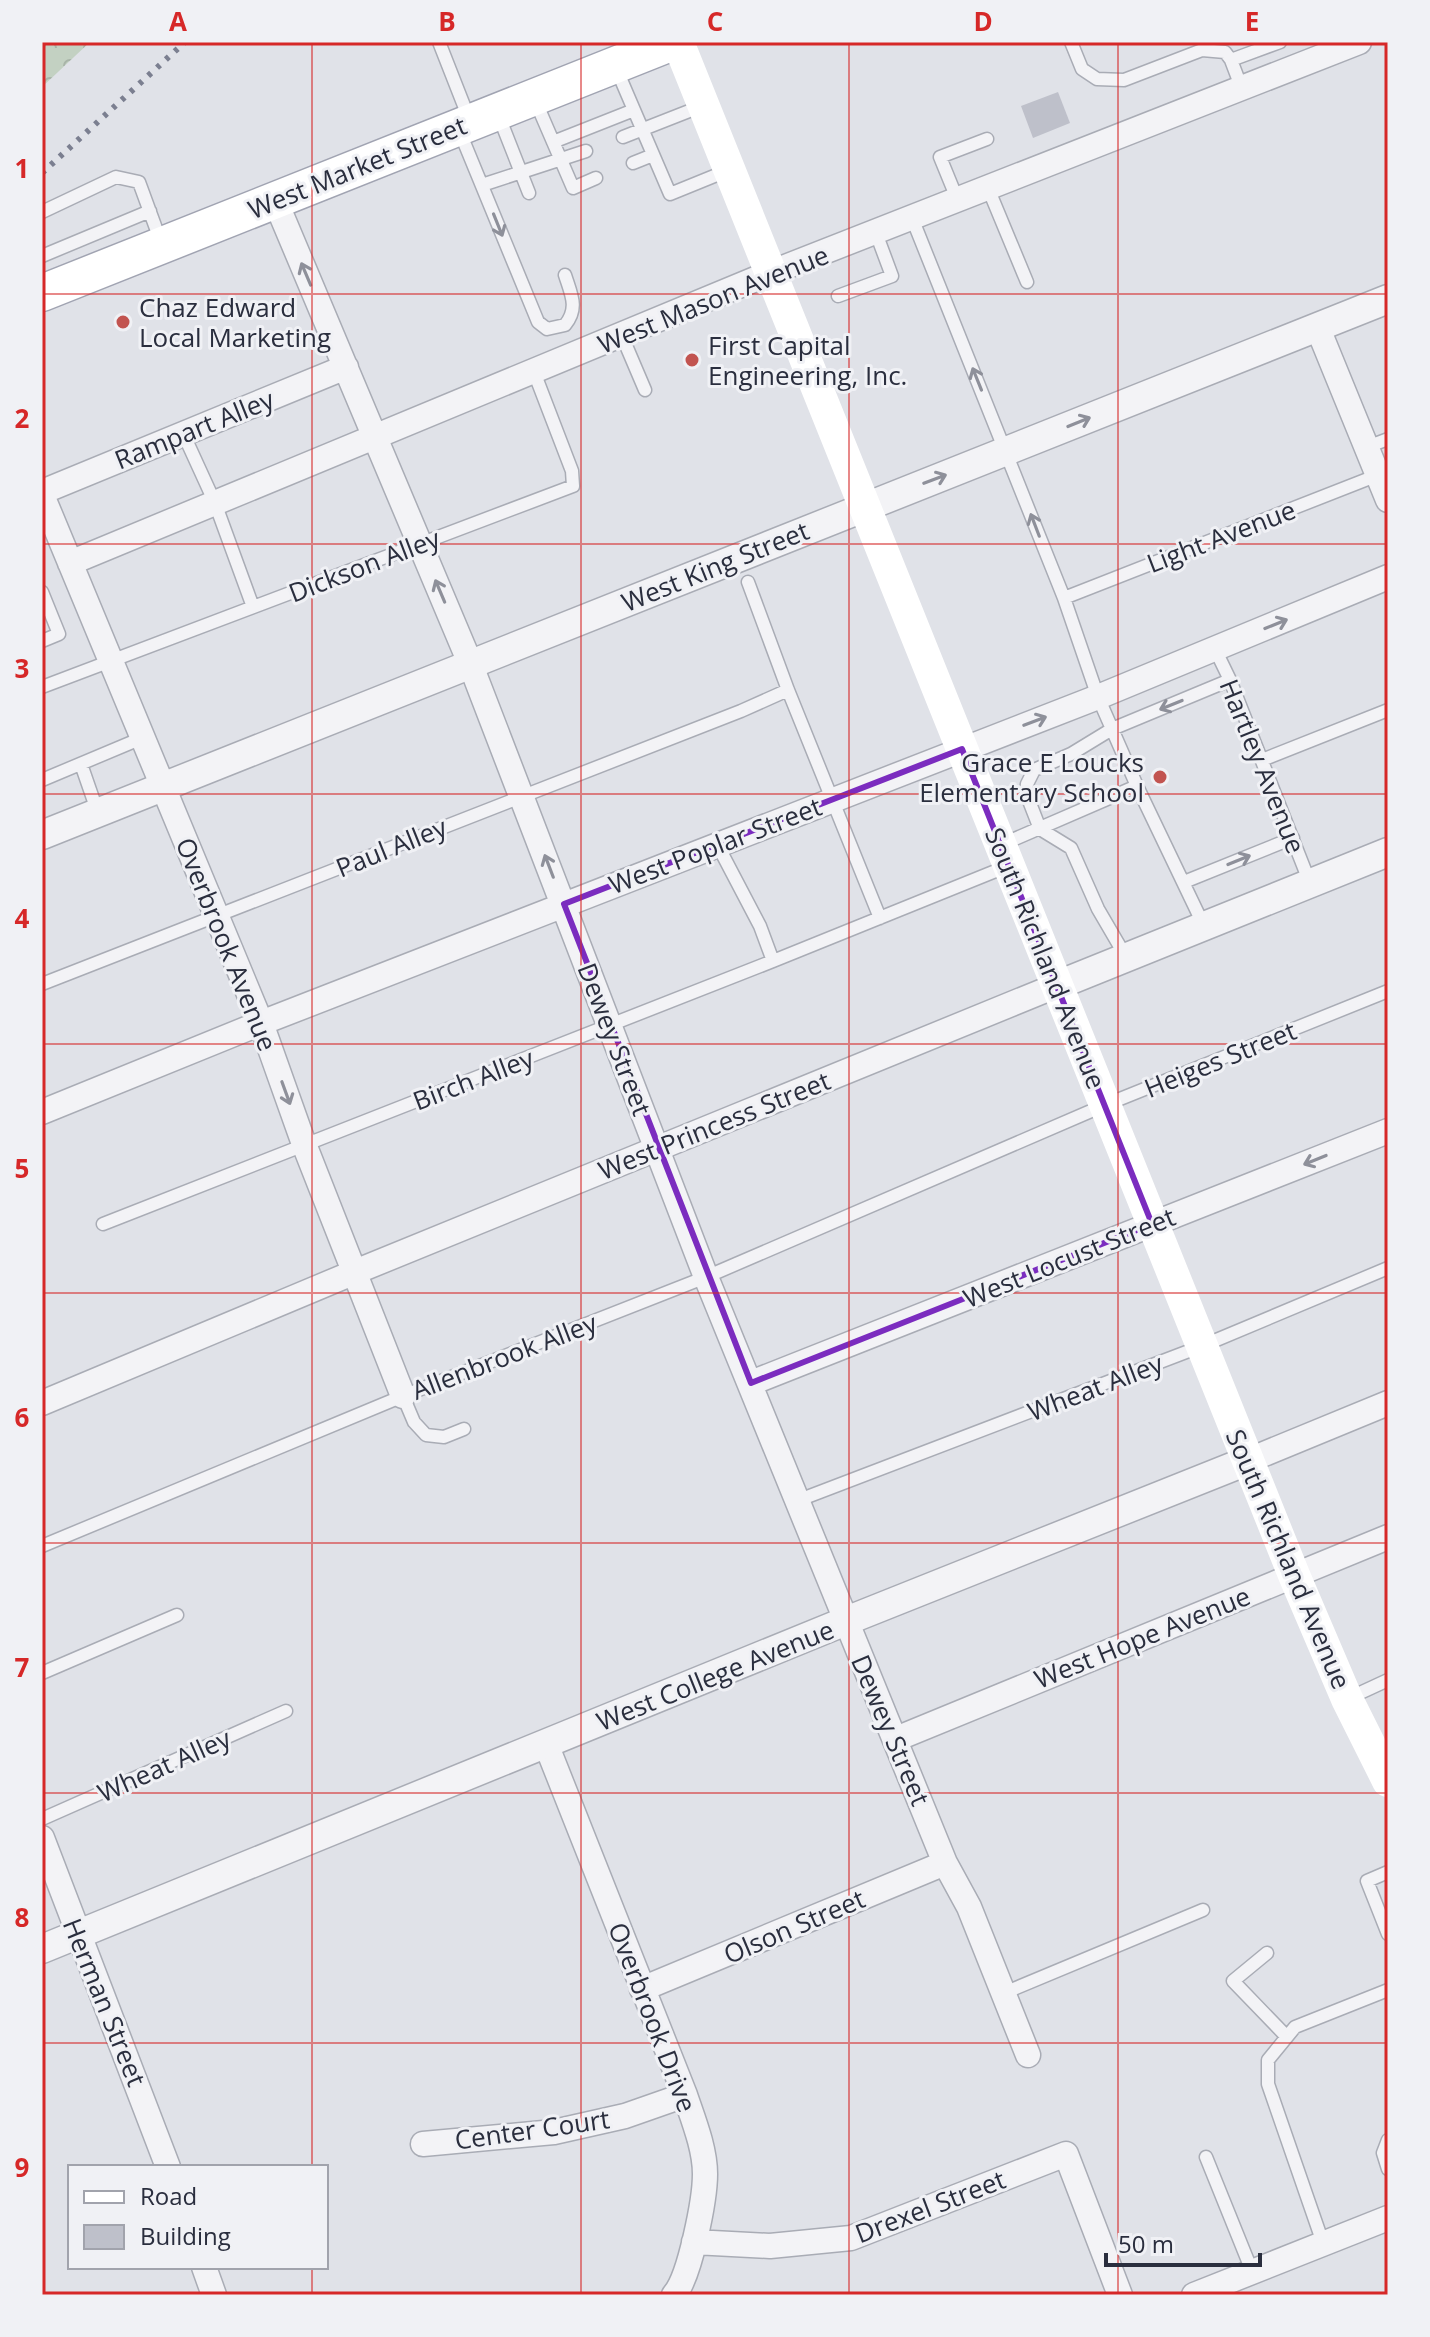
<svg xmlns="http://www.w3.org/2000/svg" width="1430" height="2337" font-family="'Open Sans',sans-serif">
  <defs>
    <pattern id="park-crowns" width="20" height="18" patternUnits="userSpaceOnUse" patternTransform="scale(2)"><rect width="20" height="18" fill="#c3d1c2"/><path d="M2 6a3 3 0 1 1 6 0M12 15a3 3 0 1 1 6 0" fill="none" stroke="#a8b4a8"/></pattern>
  </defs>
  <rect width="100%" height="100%" fill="#e0e2e8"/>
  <path fill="url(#park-crowns)" d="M42,42H90L42,87Z"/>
  <path fill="#bec0ca" d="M1058,92L1070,123L1033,138L1021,106Z"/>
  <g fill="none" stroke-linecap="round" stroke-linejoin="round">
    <defs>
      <path id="service" d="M439,42L470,121
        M1071,42L1082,69L1097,79L1124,80L1202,50L1225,52L1231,60L1242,89
        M1231,60L1280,42
        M616,68L670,194L729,170
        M535,100L573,188L596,178
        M498,114L529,193
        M459,130L538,322L547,329L565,325C579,308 571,294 565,275
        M623,137L702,106
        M553,142L634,110
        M633,163L653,155
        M482,185L586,151
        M988,188L1027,282
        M958,201L940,157L987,139
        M42,212L116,177L139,182L161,242
        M912,218L1064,598L1098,697L1137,786L1003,844
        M42,256L150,211
        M838,296L892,276L876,233
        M622,336L645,390
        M183,433L215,503L253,607
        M1367,447L1388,439
        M748,582L788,690L880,918
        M42,592L59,634L42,641
        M1064,598L1378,475
        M1215,649L1230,680L1310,883
        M42,687L573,486L572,471L534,372
        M1262,760L1388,710
        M81,764L98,813
        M42,780L142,738
        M1137,786L1204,926
        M717,844L760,926L773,961
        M1184,882L1293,838
        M1126,957L1098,909L1071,848L1040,829L1026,793L1027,784L1034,770L1071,754L1112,729L1230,680
        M42,984L741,711L788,690
        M103,1224L773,961L1008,866
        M403,1396L414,1422L426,1435L444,1437L464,1429
        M799,1500L1202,1346L1388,1268
        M42,1546L403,1396L706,1277L1105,1105L1388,991
        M42,1673L177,1615
        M1347,1699L1388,1680
        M42,1819L286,1711
        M1388,1872L1367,1881L1388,1934
        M1267,1953L1233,1981L1287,2037
        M1004,1993L1203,1910
        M1388,2140L1383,2153L1388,2169
        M1206,2157L1252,2271
        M1323,2243L1268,2084V2060L1295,2027L1388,1990"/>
      <path id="minor" d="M275,200L470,663L706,1277L945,1863L969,1907L1028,2055
        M1317,326L1388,500
        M42,492L346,367
        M42,495L261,1023L304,1144L403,1396
        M70,563L770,273L1359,42
        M42,1112L261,1023L1098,697L1388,577
        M751,1383L1388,1131
        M42,1403L355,1272L1058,985
        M1247,1461L1388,1403
        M896,1739L1388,1537
        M546,1744L685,2095C693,2119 705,2148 705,2174C705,2199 690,2277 674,2295
        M42,1838L168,2167
        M642,1989L945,1863
        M423,2144L554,2132L625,2116L685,2095
        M694,2242L770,2246L851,2238L1066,2154L1120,2295
        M204,2267L214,2295
        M1194,2295L1388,2218"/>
      <path id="tertiary" d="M42,835L1388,299
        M1058,985L1388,852
        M42,1949L846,1621L1247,1461"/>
      <path id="primary" d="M42,293L673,42"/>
    </defs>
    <use href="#service" stroke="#a9acb5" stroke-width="15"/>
    <use href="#minor" stroke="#a9acb5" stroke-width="27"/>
    <use href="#tertiary" stroke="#a9acb5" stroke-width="31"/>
    <use href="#primary" stroke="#a1a4b2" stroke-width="39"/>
    <use href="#service" stroke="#f3f3f6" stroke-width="12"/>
    <use href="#minor" stroke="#f3f3f6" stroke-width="24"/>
    <use href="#tertiary" stroke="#f3f3f6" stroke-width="28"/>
    <path stroke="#fff" stroke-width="32" d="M678,42L1294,1575L1347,1699L1388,1781"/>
    <use href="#primary" stroke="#fff" stroke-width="36"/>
    <path stroke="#7b7f90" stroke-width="6" stroke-dasharray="4 8" stroke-linecap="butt" d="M42,173L185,42"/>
  </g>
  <defs><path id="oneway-shaft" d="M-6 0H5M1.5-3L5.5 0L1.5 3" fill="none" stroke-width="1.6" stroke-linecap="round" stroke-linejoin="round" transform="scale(2)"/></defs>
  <g stroke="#8e909a">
    <use href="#oneway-shaft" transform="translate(498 225) rotate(68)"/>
    <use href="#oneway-shaft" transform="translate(306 274) rotate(-113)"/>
    <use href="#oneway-shaft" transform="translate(977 379) rotate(-112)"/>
    <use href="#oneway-shaft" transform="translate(1079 422) rotate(-22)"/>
    <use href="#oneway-shaft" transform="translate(935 479) rotate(-21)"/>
    <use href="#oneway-shaft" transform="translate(1035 525) rotate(-111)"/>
    <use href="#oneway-shaft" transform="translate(440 591) rotate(-113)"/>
    <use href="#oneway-shaft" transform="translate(1276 624) rotate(-22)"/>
    <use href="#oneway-shaft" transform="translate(1171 705) rotate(158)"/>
    <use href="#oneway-shaft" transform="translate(1035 721) rotate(-21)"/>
    <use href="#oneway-shaft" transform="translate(1239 860) rotate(-22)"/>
    <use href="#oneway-shaft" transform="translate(549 866) rotate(-111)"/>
    <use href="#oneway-shaft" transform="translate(286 1093) rotate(70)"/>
    <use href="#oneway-shaft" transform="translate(1315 1160) rotate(158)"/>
  </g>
  <path fill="none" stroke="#7b2cbf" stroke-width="6" stroke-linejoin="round" d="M962,749L1152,1224L751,1383L564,904Z"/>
  <path fill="none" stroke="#d62828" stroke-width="2" stroke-opacity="0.55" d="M312,42V2167M581,42V2295M849,42V2295M1118,42V2295M42,294H1388M42,544H1388M42,794H1388M42,1044H1388M42,1293H1388M42,1543H1388M42,1793H1388M42,2043H1388M312,2267V2295"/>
  <g fill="#c25450" stroke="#f0f1f5" stroke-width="3">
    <circle cx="123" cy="322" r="8"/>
    <circle cx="692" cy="360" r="8"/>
    <circle cx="1160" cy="777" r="8"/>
  </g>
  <g text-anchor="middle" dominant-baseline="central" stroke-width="6" stroke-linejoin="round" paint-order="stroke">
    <g font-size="26" fill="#2a2e3e" stroke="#f0f1f5">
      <text transform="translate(357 167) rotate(-22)">West Market Street</text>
      <text transform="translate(713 299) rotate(-22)">West Mason Avenue</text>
      <text transform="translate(194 429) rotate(-22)">Rampart Alley</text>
      <text transform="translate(1221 536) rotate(-21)">Light Avenue</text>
      <text transform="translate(364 565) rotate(-21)">Dickson Alley</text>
      <text transform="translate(715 566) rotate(-22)">West King Street</text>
      <text transform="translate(1263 766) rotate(68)">Hartley Avenue</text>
      <text transform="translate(715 845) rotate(-21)">West Poplar Street</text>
      <text transform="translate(391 847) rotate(-22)">Paul Alley</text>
      <text transform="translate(227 944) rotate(68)">Overbrook Avenue</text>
      <text transform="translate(1046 958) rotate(68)">South Richland Avenue</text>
      <text transform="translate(615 1039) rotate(69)">Dewey Street</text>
      <text transform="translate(1220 1059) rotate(-22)">Heiges Street</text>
      <text transform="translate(473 1079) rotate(-21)">Birch Alley</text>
      <text transform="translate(714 1125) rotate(-22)">West Princess Street</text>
      <text transform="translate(1069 1257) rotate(-22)">West Locust Street</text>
      <text transform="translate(504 1356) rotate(-21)">Allenbrook Alley</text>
      <text transform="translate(1095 1387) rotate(-21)">Wheat Alley</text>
      <text transform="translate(1289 1559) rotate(67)">South Richland Avenue</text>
      <text transform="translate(1142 1637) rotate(-22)">West Hope Avenue</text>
      <text transform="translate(715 1675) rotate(-22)">West College Avenue</text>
      <text transform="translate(891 1730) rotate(67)">Dewey Street</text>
      <text transform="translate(164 1765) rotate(-24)">Wheat Alley</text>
      <text transform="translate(794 1926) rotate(-23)">Olson Street</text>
      <text transform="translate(105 2002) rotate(68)">Herman Street</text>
      <text transform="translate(653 2017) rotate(69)">Overbrook Drive</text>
      <text transform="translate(532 2129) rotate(-8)">Center Court</text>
      <text transform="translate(930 2206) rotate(-21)">Drexel Street</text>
    </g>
    <g font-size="26" fill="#2a2e3e" stroke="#f0f1f5" text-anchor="start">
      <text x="139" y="307">Chaz Edward<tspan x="139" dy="30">Local Marketing</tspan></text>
      <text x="708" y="345">First Capital<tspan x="708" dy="30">Engineering, Inc.</tspan></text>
      <text x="1144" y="762" text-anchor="end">Grace E Loucks<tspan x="1144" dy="30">Elementary School</tspan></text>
    </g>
  </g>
  <rect width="1430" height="2337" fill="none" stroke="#f0f1f5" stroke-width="88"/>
  <rect x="68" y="2165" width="260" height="104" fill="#f0f1f5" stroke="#a1a3ac" stroke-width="2"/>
  <rect x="84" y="2191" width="40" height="12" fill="#ffffff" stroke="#a1a3ac" stroke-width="2"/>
  <text x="140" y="2205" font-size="24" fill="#2a2e3e">Road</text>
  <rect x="84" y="2225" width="40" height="24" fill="#bec0ca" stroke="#a1a3ac" stroke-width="2"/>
  <text x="140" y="2245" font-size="24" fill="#2a2e3e">Building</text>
  <path d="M1106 2253v12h154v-12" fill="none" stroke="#2a2e3e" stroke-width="4"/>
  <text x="1118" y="2253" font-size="24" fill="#2a2e3e" stroke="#f0f1f5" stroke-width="6" paint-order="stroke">50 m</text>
  <rect x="44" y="44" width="1342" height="2249" fill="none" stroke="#d62828" stroke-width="3"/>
  <g font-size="26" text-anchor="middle" font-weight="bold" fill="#d62828">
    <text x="178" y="31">A</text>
    <text x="447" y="31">B</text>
    <text x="715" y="31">C</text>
    <text x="983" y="31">D</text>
    <text x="1252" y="31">E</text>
    <text x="22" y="178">1</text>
    <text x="22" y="428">2</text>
    <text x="22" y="678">3</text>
    <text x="22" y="928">4</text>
    <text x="22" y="1178">5</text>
    <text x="22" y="1427">6</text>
    <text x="22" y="1677">7</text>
    <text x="22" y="1927">8</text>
    <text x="22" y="2177">9</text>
  </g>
</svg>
